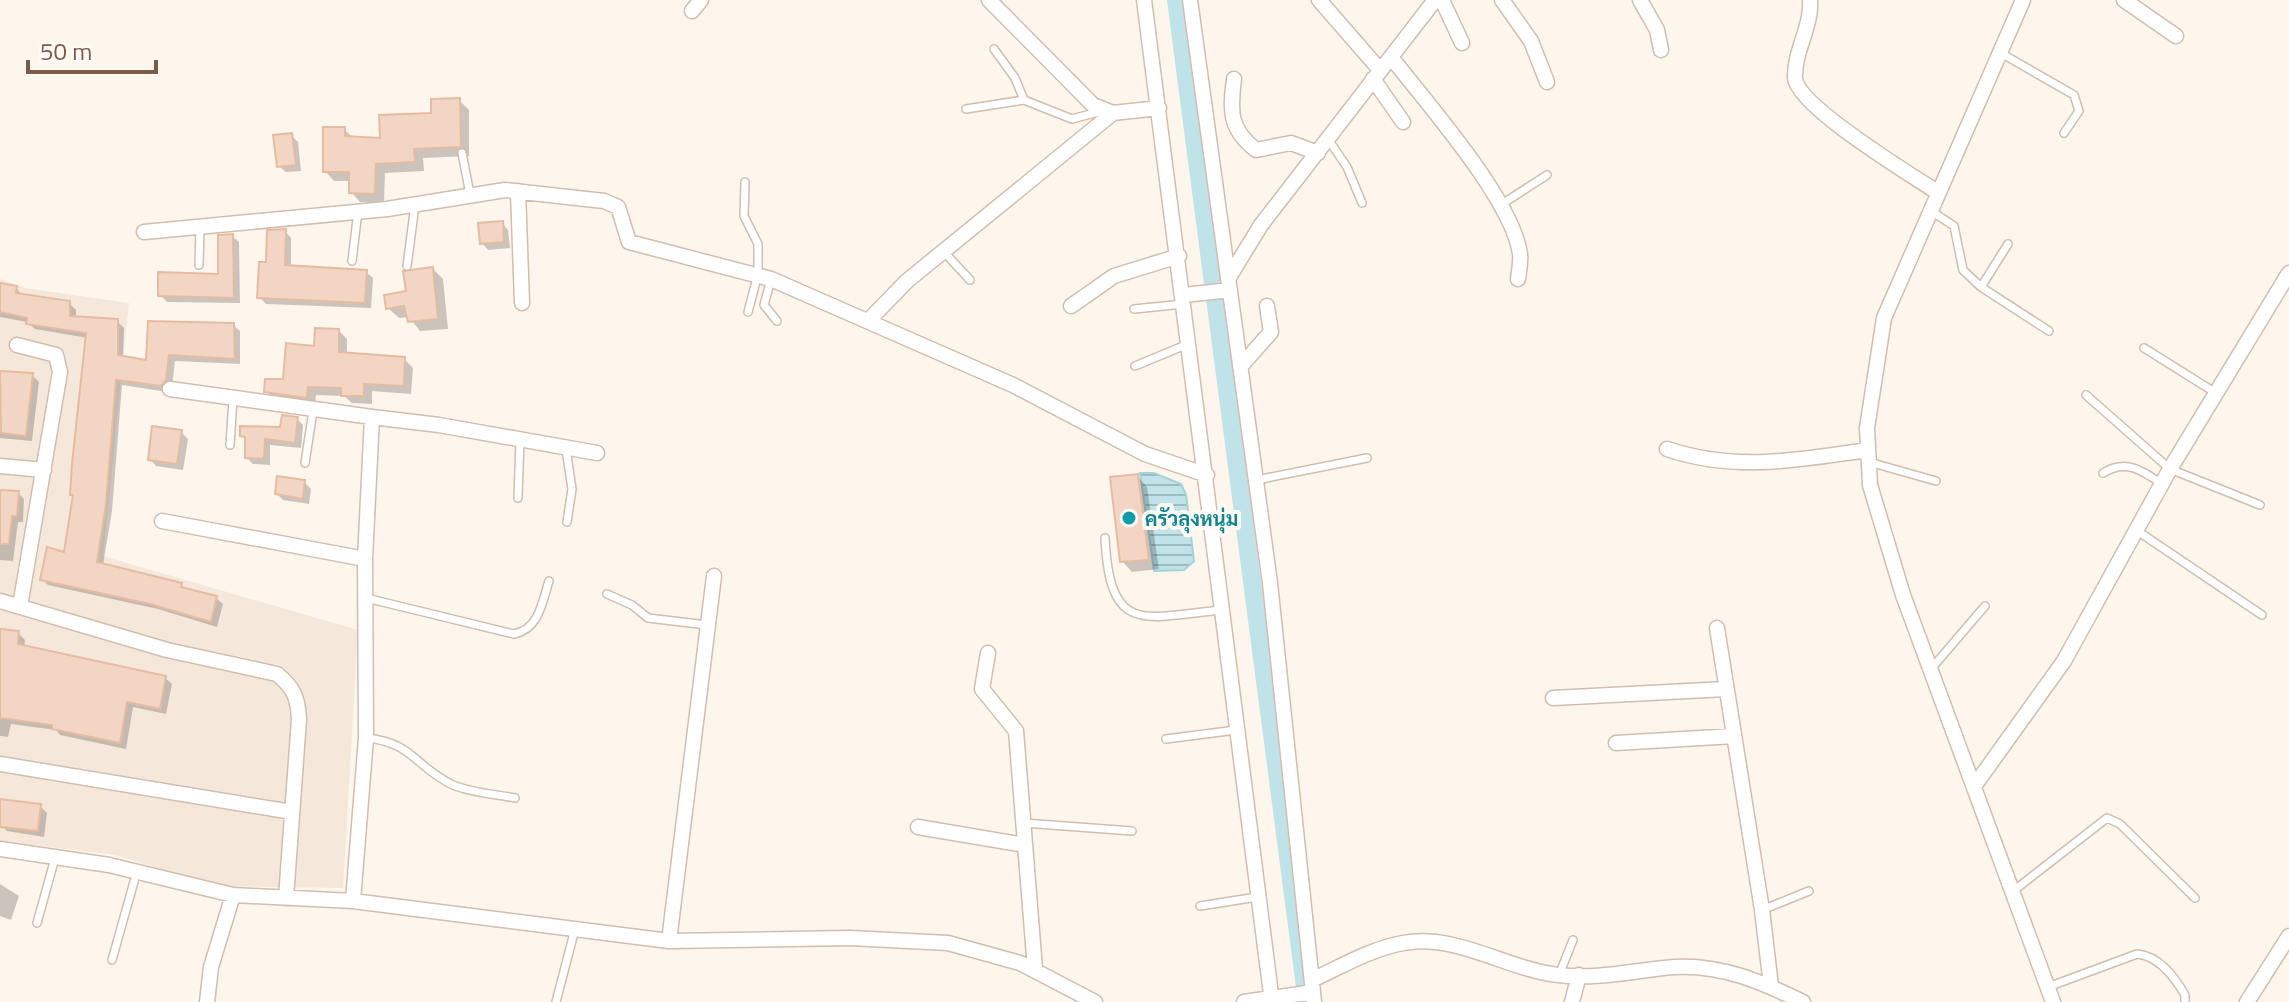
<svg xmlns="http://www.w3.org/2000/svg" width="2289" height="1002" font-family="'Titillium Web',Sarabun,sans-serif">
  <defs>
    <pattern id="water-rules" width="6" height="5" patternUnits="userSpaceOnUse" patternTransform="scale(2)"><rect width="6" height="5" fill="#bfe3e8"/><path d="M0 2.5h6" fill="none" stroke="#a0bbbe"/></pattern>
  </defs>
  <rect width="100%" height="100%" fill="#fdf6ec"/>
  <path fill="#f5e8da" d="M0,279L25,288L129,303L103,556L358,630L343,888L213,886L116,855L0,841Z"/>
  <path fill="url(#water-rules)" stroke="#a5d3da" stroke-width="2" d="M1140,473H1154L1181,484L1186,494L1194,561L1184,570L1154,571Z"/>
  <path fill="#0003" d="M459,100L469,110V156L423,158L424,171L385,173L384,203L360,202L351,192V181H334L325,171L344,129L354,139L382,140Z
    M291,135L298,142L301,171L286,172L279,166Z
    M502,223L508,230L510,248L488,250L482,243Z
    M285,231L291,238V267L366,272L373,278L371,308L266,304L259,297L268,264Z
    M232,236L239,242L240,303L167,302L160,295L220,276Z
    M433,269L443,279L448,329L420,331L409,317L399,318L388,308Z
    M0,285L16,288L22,295L69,303L76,310V318L117,321L124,328L123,358L148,362L233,325L240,331V364L175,361L172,387L167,392L122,385L112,511L103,565L181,585L187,591L216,598L223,604L217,627L158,609L48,585L42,579L66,554L75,498L72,494L88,338L35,329L27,322L0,317Z
    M339,331L347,339V354L404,359L413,368L411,394L372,391V404L352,403L344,396L316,395L315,405L275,400L267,391L285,381L316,348Z
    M0,371L32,375L39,382L32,441L0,438Z
    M297,419L303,425L301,448L270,445V465L253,464L247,458V441L242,435L282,429Z
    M181,432L188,439L183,470L156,466L150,459Z
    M1137,476L1147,487L1159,569L1132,572L1122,561Z
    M304,482L311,489L309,504L283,500L277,494Z
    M0,492L18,493L24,499L23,522H18L13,561L0,560Z
    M0,631L18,633L25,640L24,647L165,678L172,684L166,714L133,707L126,749L60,735L56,730L11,724L8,737L0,736Z
    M40,806L47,813L44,837L7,831L1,824Z
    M0,884L19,896L11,920L0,916Z"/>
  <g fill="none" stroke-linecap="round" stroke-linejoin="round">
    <path stroke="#bfe3e8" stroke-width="18" d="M1176,0L1307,1002"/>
  </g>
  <path fill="#f3d5c3" stroke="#e6bba3" stroke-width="2" d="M460,98L461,147L414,149L415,162L376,164L375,194L349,193V172H323V127H345V136L380,138L379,115L431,113V99Z
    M292,133L296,165L277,167L273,135Z
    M503,221L504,242L480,244L478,223Z
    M286,229L285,265L367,270L365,303L257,298L259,262H266L267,230Z
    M233,234L234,298L158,296V272L218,274V235Z
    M433,267L438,319L408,322L404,306L386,309L384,295L406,291L403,271Z
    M0,283L17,286L16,293L70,301V316L118,319V355L146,360L148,321L234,323L235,359L169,355L166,380L161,386L116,380L106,504L97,562L182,583L181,587L217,596L211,622L150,604L40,580L47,547L64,552L73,495H70L72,464L86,333L26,324L27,318L0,312Z
    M315,328L339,329V352L405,357L404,386L364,384V396H341V388L308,387L307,398L264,392L265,379H283L286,343L314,346Z
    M0,371L33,373L26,436L1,433Z
    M282,415L298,417L295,443L265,439L264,459L245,458V437L240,436V426L280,427Z
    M152,426L182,430L177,464L148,460Z
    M1138,474L1149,560L1120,562L1110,477Z
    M277,476L305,480L303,499L275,494Z
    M0,490L19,491L17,516H12L9,544H0Z
    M0,629L19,631L18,644L166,676L160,709L127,702L120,743L52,729V725L0,718Z
    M0,799L41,804L38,831L0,827Z"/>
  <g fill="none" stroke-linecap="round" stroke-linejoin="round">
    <defs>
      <path id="service" d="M994,49L1015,78L1024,100
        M1999,52L2074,95L2079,111L2064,133
        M966,109L1024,100L1072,119L1102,111
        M1328,139L1347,167L1362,203
        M462,153L470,194
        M745,182L744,216L758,244V274L748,312
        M1499,206L1547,175
        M1931,211L1954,226L1963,270L1981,287L2049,331
        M944,252L970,280
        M352,261L358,211
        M199,265L200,228
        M407,266L415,205
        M771,279L764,305L777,321
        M1981,287L2008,244
        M1134,309L1184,304
        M2144,348L2216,393
        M1135,366L1188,344
        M2086,395L2170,469L2260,505
        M230,445L233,399
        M566,449L572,489L567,522
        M1869,462L1936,481
        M305,463L313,411
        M2103,473C2126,459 2142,470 2162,484
        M1256,480L1367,458
        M518,498L520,440
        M2136,530L2262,615
        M1105,538C1110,635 1142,618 1221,610
        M607,594L632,605L648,618L707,625
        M366,598L514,634C539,629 542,603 549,581
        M1931,669L1985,606
        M366,738C413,742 416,768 453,785C472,793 495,794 515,798
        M1166,739L1236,730
        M1024,823L1132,831
        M2012,892L2107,818L2120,824L2195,898
        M1200,906L1257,897
        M1762,910L1809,891
        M37,923L55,858
        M112,960L137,871
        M1559,975L1573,940
        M2048,987L2137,954C2159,956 2174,976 2185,995V1002
        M556,1002L575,929"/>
      <path id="minor" d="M989,0L1093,105L1113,113L1159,108
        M1144,0L1272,1002
        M1190,0L1270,583L1314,1002
        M1319,0L1380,70
        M1442,0L1462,43
        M1502,0L1531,41L1547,82
        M1640,0L1657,30L1661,50
        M1810,0C1812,27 1794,51 1795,78C1797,106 1910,174 1937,192
        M2023,0L1884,318L1867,428L1870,485L1903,595L2053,1002
        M2124,0L2176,36
        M692,11L701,0
        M1391,57C1425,101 1513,200 1520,254C1521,261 1519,271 1518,279
        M1234,79C1230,111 1229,129 1256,150L1291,143L1318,153
        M1373,79L1403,122
        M518,191L522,303
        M144,232L387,209L505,190L604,201L618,207L629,242L771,279L1013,385L1145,454L1207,475
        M1228,279L1261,225L1435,0
        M1184,295L1230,290
        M1071,306L1114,276L1179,256
        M869,320L907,281L1113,113
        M17,345L56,355L60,372L20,606
        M1240,367L1271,332L1267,306
        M170,389L372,417
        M1667,449C1736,472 1798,460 1868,450
        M0,466L44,470
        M162,521L365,559
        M0,601L167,650L277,674C294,688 298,698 299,719L286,898
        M1717,628L1762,910L1771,986
        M988,653L982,689L1016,731L1035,969
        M1553,698L1726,689
        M1616,743L1734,736
        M0,764L292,812
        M1975,785L2064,661L2170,469L2289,273
        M918,827L1025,845
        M0,849L109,865L233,895L353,901L669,941L850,938L948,943L1020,963L1095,1002
        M353,901L366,738L365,559L372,417L439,425L597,453
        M669,941L714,576
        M1312,980C1342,966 1371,949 1403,943C1456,933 1506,969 1558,975C1597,980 1636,970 1674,967C1721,964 1762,982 1803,1002
        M207,1002L211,967L233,895
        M1244,1002L1313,992
        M1572,1002L1579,975
        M2247,1002L2289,936"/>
    </defs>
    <use href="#service" stroke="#d1beb0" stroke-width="10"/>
    <use href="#minor" stroke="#d1beb0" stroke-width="17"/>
    <use href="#service" stroke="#fff" stroke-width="7"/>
    <use href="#minor" stroke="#fff" stroke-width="14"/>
  </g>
  <circle fill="#0f9aa8" stroke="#fffaf3" stroke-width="3" cx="1129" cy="518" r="8"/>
  <g text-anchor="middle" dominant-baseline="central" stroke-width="8" stroke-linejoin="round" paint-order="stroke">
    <g font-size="20" font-weight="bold" fill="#0d838f" stroke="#fffaf3" text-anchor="start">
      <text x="1145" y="518">ครัวลุงหนุ่ม</text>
    </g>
  </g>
  <path d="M28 60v12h128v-12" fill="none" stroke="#7a5c4d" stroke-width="4"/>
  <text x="40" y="60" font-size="24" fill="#7a5c4d" stroke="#fffaf3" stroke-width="6" paint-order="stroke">50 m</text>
</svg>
